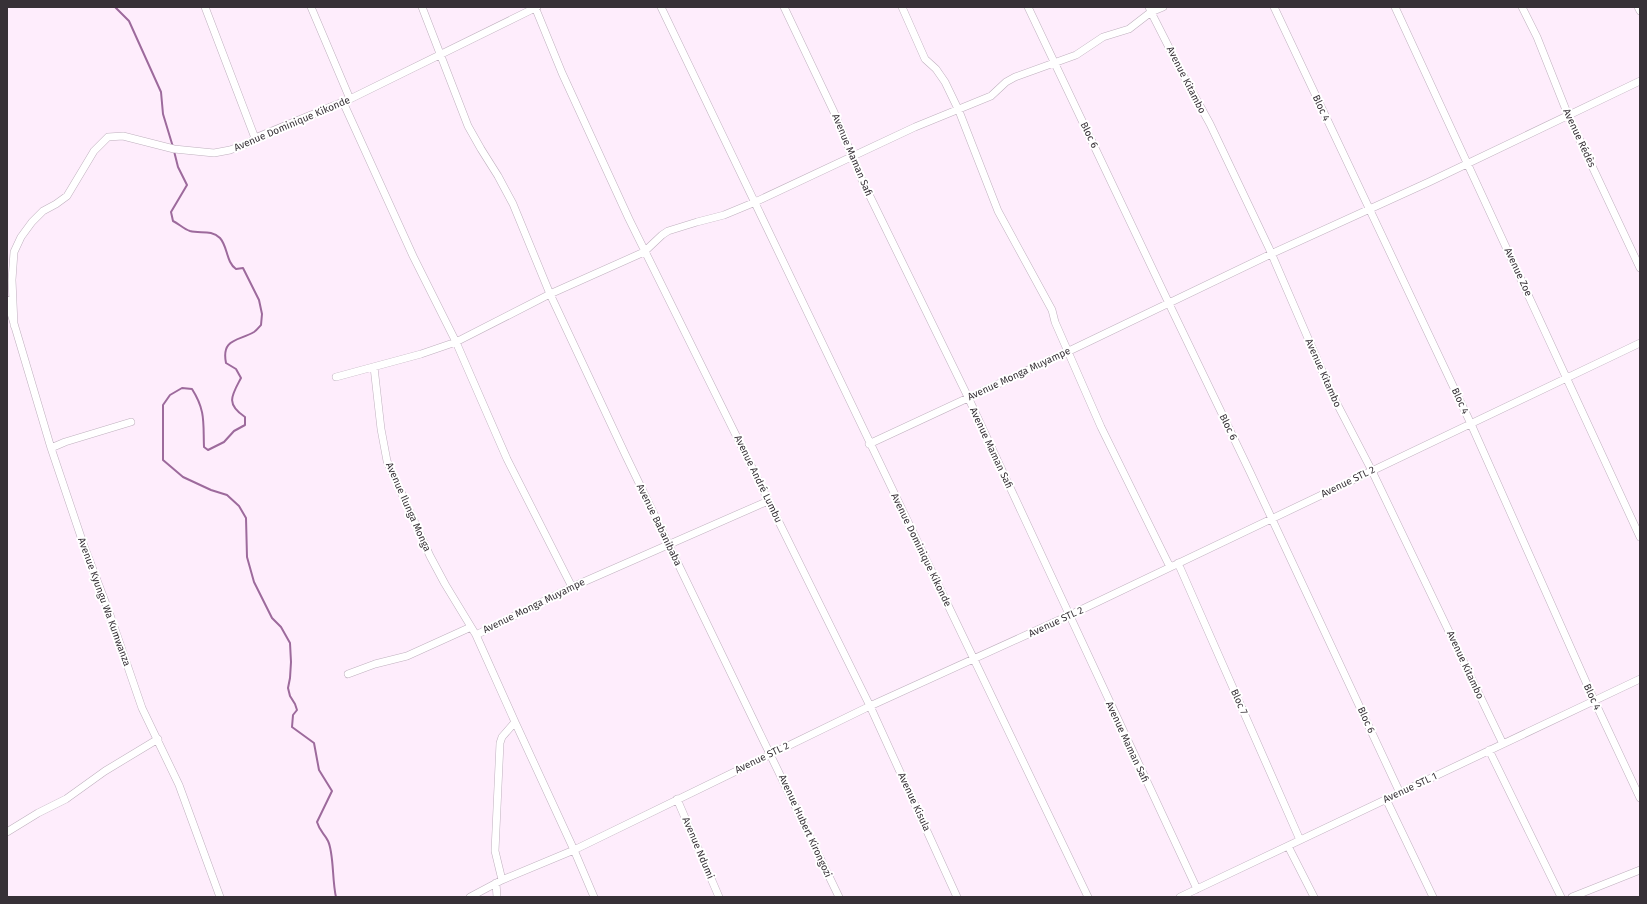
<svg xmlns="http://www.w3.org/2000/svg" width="1647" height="904" font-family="'Fira Sans',sans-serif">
  <rect width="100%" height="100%" fill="#feedfc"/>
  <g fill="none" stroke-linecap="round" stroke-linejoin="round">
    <path stroke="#9d6a9c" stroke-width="2" d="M115,7L129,21L161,92L163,114L173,147
      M174,151L178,167L187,185L171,212L173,221C179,224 184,229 190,231C200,234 211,229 220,238C228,247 226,262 236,269L243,268L259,300L262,314L261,325C259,327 257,330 254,332C239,341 221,338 226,363L236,369L241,378C232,395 225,404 245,417V425L234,431L224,442L208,450L204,447C203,423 206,411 192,389L182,388L170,395L163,405V460L183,477L211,490L227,495L239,506L246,518L247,557L254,582L272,618L281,627L290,643L291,662L290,678L288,688L290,696L295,704L297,710L293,715L292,727L314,743L319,770L332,791L317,822C320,832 324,833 328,841C334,853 332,881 336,897"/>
    <defs>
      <path id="minor" d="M205,7L255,138
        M311,7L350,99
        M422,7L468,126L481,149L498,176L513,204L550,294L626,456L839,897
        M535,7L562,73L629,219L870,706L957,897
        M661,7C801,305 947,600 1088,897
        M784,7L834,112L862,180L968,397L1197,889
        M902,7L925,59L936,69L945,82L959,111L998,211L1052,310L1055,322L1101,427L1170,567
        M1028,7L1174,314L1250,472L1400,793
        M1163,7L1151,12L1183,75L1210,124L1269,248L1333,396L1372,471L1503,744
        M1274,7L1471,424L1594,700L1640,798
        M1395,7L1640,537
        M1522,7L1537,37L1568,115L1640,268
        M1638,7L1640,11
        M343,102L413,256L456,342L507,459L572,587
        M7,300L51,448L84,546L109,612L142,708L179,785L220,897
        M14,325L12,280L14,252L21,237L32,222L43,211L56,204L67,196L94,151L108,137L123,136L174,149L214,153L230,150L249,143L255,138L350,99L537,7
        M374,367L381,429L387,461L430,556L445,584L476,635
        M336,377L421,354L456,342L550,294L644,252L662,235L668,231L697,222L724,215L753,203L915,127L991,96L1006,82L1015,77L1076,55L1103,37L1129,29L1151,12L1149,7
        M869,444L1069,351L1271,254L1429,182L1640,81
        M51,448L65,442L131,422
        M1178,563L1300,840
        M348,674L375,664L407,656L471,627
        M1489,750L1561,897
        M677,799L719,897
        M1386,799L1433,897
        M7,832L38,813L66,799L105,771L158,739
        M1288,846L1314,897
        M502,880L495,851L500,743L502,737L515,722
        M496,883L497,897
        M470,897L502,880L574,850L870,706L1068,616L1640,343
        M594,897L574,850L515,722L476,635L572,587L768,501
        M1180,897L1640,679
        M1572,897L1640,870"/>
    </defs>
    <use href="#minor" stroke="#bfb0be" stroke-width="8"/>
    <use href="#minor" stroke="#fff" stroke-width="7"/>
  </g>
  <g text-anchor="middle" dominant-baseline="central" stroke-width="4" stroke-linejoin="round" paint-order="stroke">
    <g font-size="10" fill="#373137" stroke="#fff">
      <text transform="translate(1186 80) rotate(63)">Avenue Kitambo</text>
      <text transform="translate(1321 108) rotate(65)">Bloc 4</text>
      <text transform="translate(292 124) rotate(-23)">Avenue Dominique Kikonde</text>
      <text transform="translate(1089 135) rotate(64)">Bloc 6</text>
      <text transform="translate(1579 138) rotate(65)">Avenue Rédès</text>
      <text transform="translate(852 155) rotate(67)">Avenue Maman Safi</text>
      <text transform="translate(1518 272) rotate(65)">Avenue Zoe</text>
      <text transform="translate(1323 373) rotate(66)">Avenue Kitambo</text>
      <text transform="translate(1019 374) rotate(-25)">Avenue Monga Muyampe</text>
      <text transform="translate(1460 401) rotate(65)">Bloc 4</text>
      <text transform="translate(1228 427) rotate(64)">Bloc 6</text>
      <text transform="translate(991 448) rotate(65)">Avenue Maman Safi</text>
      <text transform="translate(758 479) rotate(64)">Avenue André Lumbu</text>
      <text transform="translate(1348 482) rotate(-26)">Avenue STL 2</text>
      <text transform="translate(408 507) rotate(66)">Avenue Ilunga Monga</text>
      <text transform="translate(659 525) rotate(64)">Avenue Babanibaba</text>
      <text transform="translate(921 550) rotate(64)">Avenue Dominique Kikonde</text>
      <text transform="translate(104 602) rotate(70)">Avenue Kyungu Wa Kumwanza</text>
      <text transform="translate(534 606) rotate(-26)">Avenue Monga Muyampe</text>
      <text transform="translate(1056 622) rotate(-25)">Avenue STL 2</text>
      <text transform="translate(1465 665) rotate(65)">Avenue Kitambo</text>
      <text transform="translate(1592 697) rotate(65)">Bloc 4</text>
      <text transform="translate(1239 702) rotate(66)">Bloc 7</text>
      <text transform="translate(1366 720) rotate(65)">Bloc 6</text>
      <text transform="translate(1127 742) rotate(65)">Avenue Maman Safi</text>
      <text transform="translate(762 758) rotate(-26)">Avenue STL 2</text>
      <text transform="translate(1410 788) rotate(-25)">Avenue STL 1</text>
      <text transform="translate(914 802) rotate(65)">Avenue Kisula</text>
      <text transform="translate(805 826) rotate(65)">Avenue Hubert Kirongozi</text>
      <text transform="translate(698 848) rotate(67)">Avenue Ndumi</text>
    </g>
  </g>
  <rect width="1647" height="904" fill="none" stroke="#373137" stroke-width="16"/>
</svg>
